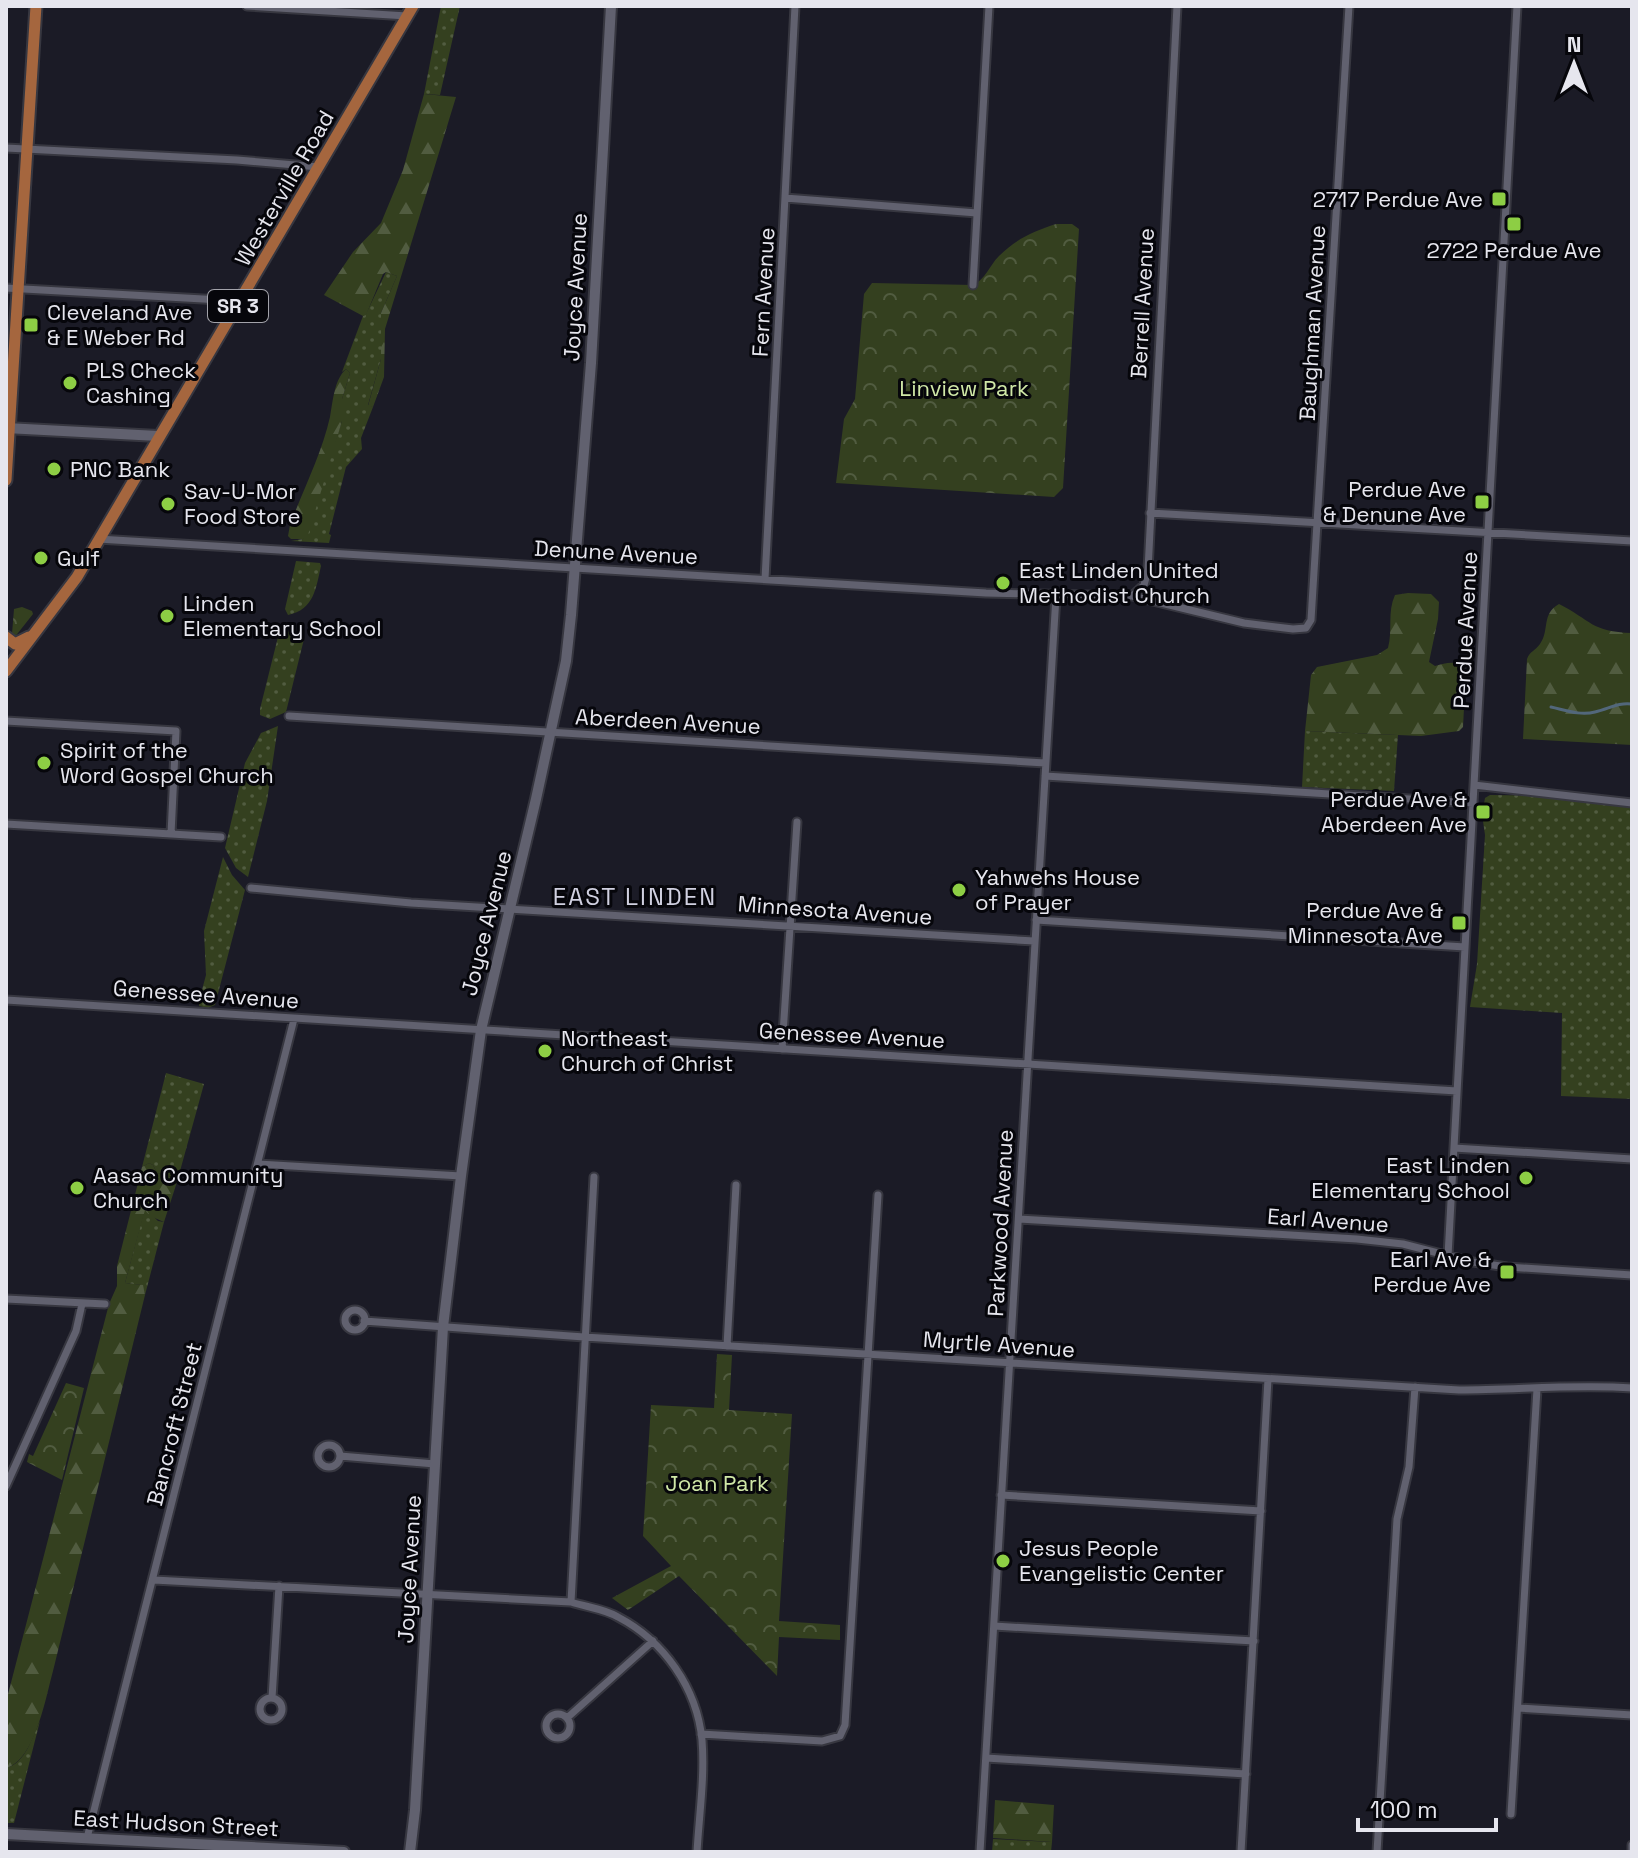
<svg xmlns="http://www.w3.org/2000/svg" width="1638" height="1858" font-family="'Space Grotesk',sans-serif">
  <defs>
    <pattern id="grass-dots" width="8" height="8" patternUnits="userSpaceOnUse" patternTransform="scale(2)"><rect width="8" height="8" fill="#34401f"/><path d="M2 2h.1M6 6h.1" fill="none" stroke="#515c40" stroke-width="1.8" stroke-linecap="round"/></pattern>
    <pattern id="forest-firs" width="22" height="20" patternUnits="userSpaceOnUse" patternTransform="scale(2)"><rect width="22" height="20" fill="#34401f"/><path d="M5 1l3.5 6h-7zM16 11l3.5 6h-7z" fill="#515c40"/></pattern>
    <pattern id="park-crowns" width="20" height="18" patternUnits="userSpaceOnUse" patternTransform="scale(2)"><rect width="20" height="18" fill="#34401f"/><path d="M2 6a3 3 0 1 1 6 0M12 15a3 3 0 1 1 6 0" fill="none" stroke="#515c40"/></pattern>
  </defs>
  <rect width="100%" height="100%" fill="#1b1b26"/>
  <path fill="url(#grass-dots)" d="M441,6H460L440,95L424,94Z
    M386,272L397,276L381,313V359L368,405L373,407L361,438L362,449L346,467L329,534L331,535L329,543L291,541L303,539L342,421V399L350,373L346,369L342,372L363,316L366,314Z
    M296,561L320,563L321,566C316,588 314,610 288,615L285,609Z
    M283,627L293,635H303L304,639L286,712L270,719L260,715V709L280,629Z
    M278,726L267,801L248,877L236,868L225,848L245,763L261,733Z
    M1305,731L1398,735L1394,791L1302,787Z
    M1490,795L1549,796L1632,806V1099L1561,1096L1562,1013L1470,1007L1477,964L1485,835L1482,814L1485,798Z
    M223,857L232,875L245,890L215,1005L208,1008L199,1006V1001L206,975L204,931Z
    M166,1073L204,1084L177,1182L176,1178L157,1173L153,1165L149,1163L142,1167Z
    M145,1208L158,1221L164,1222L145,1295L142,1285L125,1283Z
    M40,1721L14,1823H6V1768C26,1763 32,1737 40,1721Z
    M993,1839L1052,1842L1051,1852H992Z"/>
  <path fill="url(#forest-firs)" d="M424,94L456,97L385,329L384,377L373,407L368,406L381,359V313L397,276L386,272L383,274L366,315L363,316L324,295L353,252L381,223L403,170Z
    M346,369L350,373L342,399V421L308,535L303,539H291L288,536L290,525C303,490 322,453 330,417C333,401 334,380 346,369Z
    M1408,593L1431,594L1439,602L1438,619L1429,662L1435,666C1447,663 1457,659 1466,670L1463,727L1459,731L1421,736L1305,731L1311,675L1317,667L1377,655L1388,648C1393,630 1387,612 1395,595Z
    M1559,604C1591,620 1591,632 1632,633V745L1523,739L1527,659C1530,651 1535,651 1540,644C1550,630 1541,614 1559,604Z
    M149,1163L153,1165L157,1173L176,1178L177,1182L164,1222L150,1216L145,1210L125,1283L143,1285L145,1295L53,1671C46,1696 35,1761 6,1768V1702L109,1304L117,1286V1266L142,1167Z
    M995,1800L1054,1805L1052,1842L993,1838Z"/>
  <path fill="url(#park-crowns)" d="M1056,224H1072L1079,229L1063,488L1054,497L836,483L844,419L855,399L864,294L872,283L973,285C986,279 989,266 999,256C1016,239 1034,231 1056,224Z
    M22,607L32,611L33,614L14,638L12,634L14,609Z
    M717,1354L732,1355L729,1410L792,1414L779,1621L840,1625V1640L779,1637L777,1676L679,1576L628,1610L612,1598L671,1566L643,1536L651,1405L714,1408Z
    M66,1383L84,1388L62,1480L27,1462L29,1454L33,1456Z"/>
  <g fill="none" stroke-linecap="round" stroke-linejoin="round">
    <path stroke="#52677b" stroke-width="3" d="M1551,707C1565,710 1580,716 1595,712C1609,709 1618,702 1632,704"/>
    <defs>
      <path id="street" d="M247,6L407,16
        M6,148L237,160L319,167
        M785,198L977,213
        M973,285L989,6
        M6,288L239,301
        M1150,513L1632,541
        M98,539L986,593L1132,596L1244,623L1293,629L1306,628L1311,620L1349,6
        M765,579L795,6
        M1132,596L1144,585L1148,570L1177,6
        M289,716L1045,763
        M6,721L176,731L171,834
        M1045,776L1473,803
        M1474,785L1632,803
        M6,824L221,837
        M251,888L411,903L1034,941
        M1036,920L1465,947
        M6,1000L1457,1091
        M782,1049L797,822
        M1454,1148L1632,1159
        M258,1164L461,1176
        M1019,1219L1357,1239L1403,1244L1473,1262L1507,1267L1632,1275
        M1448,1256L1517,6
        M6,1299L105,1304
        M345 1320a10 10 0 1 1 20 0a10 10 0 1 1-20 0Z
        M364,1321L584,1337L1459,1390C1517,1390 1574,1384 1632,1388
        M727,1346L736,1185
        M318 1456a11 11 0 1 1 22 0a11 11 0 1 1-22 0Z
        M340,1456L435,1464
        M6,1486L76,1331L82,1304
        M1001,1495L1261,1511
        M154,1580L571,1602C586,1607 605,1609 618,1617C664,1641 697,1688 702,1740C705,1777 699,1816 697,1852
        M571,1602L594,1177
        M994,1626L1254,1641
        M272,1698L279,1586
        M260 1709a11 11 0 1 1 22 0a11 11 0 1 1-22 0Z
        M1518,1708L1632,1715
        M546 1726a12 12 0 1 1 24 0a12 12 0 1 1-24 0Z
        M567,1718L653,1641
        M701,1734L822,1741L840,1736L845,1725L878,1195
        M986,1758L1246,1774
        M1511,1814L1537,1389
        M87,1838L294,1019
        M980,1852L1056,596
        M1241,1852L1268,1379
        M1377,1852L1397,1519L1409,1467L1415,1387
        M1632,1852V1845"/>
      <path id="secondary" d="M6,428L158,436
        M6,1834L344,1852
        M410,1852L415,1810L443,1327L461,1176L481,1030L536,799L566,661L571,615L591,363L611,6"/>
      <path id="primary" d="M6,480L36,6
        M6,637L15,644L29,637
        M6,671L77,577L413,6"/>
    </defs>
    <use href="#street" stroke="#373740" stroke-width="11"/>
    <use href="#secondary" stroke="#373740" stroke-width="14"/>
    <use href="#primary" stroke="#373740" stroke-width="15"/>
    <use href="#street" stroke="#61616f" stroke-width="7"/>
    <use href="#secondary" stroke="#61616f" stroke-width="10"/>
    <use href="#primary" stroke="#a5663e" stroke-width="11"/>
  </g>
  <g fill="#8dce44" stroke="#06060b" stroke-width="3">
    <rect x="1491" y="191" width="16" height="16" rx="4"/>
    <rect x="1506" y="216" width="16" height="16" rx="4"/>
    <rect x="23" y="317" width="16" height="16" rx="4"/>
    <circle cx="70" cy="383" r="8"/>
    <circle cx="54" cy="469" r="8"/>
    <rect x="1474" y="494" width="16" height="16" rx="4"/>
    <circle cx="168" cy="504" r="8"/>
    <circle cx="41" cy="558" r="8"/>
    <circle cx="1003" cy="583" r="8"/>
    <circle cx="167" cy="616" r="8"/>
    <circle cx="44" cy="763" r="8"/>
    <rect x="1475" y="804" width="16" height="16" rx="4"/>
    <circle cx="959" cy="890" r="8"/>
    <rect x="1451" y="915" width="16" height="16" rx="4"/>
    <circle cx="545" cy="1051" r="8"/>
    <circle cx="1526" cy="1178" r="8"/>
    <circle cx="77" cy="1188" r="8"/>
    <rect x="1499" y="1264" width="16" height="16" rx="4"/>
    <circle cx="1003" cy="1561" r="8"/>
  </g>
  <g text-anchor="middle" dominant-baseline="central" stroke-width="6" stroke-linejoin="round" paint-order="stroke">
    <rect fill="#06060b" stroke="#a3a3aa" stroke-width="2" x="208" y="290" width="60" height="32" rx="6"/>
    <g font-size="20" font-weight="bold" fill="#e6e6ee">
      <text x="238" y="306">SR 3</text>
    </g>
    <g font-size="22" fill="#e6e6ee" stroke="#06060b">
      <text transform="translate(284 188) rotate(-60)">Westerville Road</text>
      <text transform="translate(575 287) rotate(-87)">Joyce Avenue</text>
      <text transform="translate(763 292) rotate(-87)">Fern Avenue</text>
      <text transform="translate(1142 303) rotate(-87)">Berrell Avenue</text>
      <text transform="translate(1312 323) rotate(-87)">Baughman Avenue</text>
      <text transform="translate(616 552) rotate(3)">Denune Avenue</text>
      <text transform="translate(1465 630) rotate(-87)">Perdue Avenue</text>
      <text transform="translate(668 721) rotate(3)">Aberdeen Avenue</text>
      <text transform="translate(835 910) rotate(4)">Minnesota Avenue</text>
      <text transform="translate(486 923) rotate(-76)">Joyce Avenue</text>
      <text transform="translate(206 994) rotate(4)">Genessee Avenue</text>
      <text transform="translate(852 1035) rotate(3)">Genessee Avenue</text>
      <text transform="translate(1328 1220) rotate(4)">Earl Avenue</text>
      <text transform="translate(1000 1223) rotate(-87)">Parkwood Avenue</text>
      <text transform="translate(999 1344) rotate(4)">Myrtle Avenue</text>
      <text transform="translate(174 1424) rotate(-76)">Bancroft Street</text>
      <text transform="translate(409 1569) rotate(-87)">Joyce Avenue</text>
      <text transform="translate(176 1823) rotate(3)">East Hudson Street</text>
    </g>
    <g font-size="22" fill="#e6e6ee" stroke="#06060b" text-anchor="start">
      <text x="1483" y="199" text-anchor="end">2717 Perdue Ave</text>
      <text x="1514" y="250" text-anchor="middle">2722 Perdue Ave</text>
      <text x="47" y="312">Cleveland Ave<tspan x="47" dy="25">&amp; E Weber Rd</tspan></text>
      <text x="86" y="370">PLS Check<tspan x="86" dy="25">Cashing</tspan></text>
      <text x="70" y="469">PNC Bank</text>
      <text x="1466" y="489" text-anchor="end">Perdue Ave<tspan x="1466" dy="25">&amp; Denune Ave</tspan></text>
      <text x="184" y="491">Sav-U-Mor<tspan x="184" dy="25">Food Store</tspan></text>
      <text x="57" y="558">Gulf</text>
      <text x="1019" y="570">East Linden United<tspan x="1019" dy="25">Methodist Church</tspan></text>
      <text x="183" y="603">Linden<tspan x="183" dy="25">Elementary School</tspan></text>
      <text x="60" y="750">Spirit of the<tspan x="60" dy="25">Word Gospel Church</tspan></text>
      <text x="1467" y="799" text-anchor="end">Perdue Ave &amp;<tspan x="1467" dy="25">Aberdeen Ave</tspan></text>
      <text x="975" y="877">Yahwehs House<tspan x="975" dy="25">of Prayer</tspan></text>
      <text x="1443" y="910" text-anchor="end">Perdue Ave &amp;<tspan x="1443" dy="25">Minnesota Ave</tspan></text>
      <text x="561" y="1038">Northeast<tspan x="561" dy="25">Church of Christ</tspan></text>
      <text x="1510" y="1165" text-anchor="end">East Linden<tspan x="1510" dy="25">Elementary School</tspan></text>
      <text x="93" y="1175">Aasac Community<tspan x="93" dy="25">Church</tspan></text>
      <text x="1491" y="1259" text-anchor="end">Earl Ave &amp;<tspan x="1491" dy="25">Perdue Ave</tspan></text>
      <text x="1019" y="1548">Jesus People<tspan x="1019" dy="25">Evangelistic Center</tspan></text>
    </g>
    <g font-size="22" fill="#d0e8a7" stroke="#06060b">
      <text x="964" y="388">Linview Park</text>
      <text x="717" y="1483">Joan Park</text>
    </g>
    <g font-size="24" letter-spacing="2" fill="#d0d0e0" stroke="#06060b">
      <text x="635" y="896">EAST LINDEN</text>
    </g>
  </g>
  <rect width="1638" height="1858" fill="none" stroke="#e6e6ee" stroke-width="16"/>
  <g transform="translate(1574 64)" stroke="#06060b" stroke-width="6" paint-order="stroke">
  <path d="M0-6L14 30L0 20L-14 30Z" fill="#e6e6ee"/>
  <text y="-12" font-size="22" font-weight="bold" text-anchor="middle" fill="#e6e6ee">N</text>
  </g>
  <path d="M1358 1818v12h138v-12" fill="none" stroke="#e6e6ee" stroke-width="4"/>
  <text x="1370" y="1818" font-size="24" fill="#e6e6ee" stroke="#06060b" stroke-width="6" paint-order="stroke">100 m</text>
</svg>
